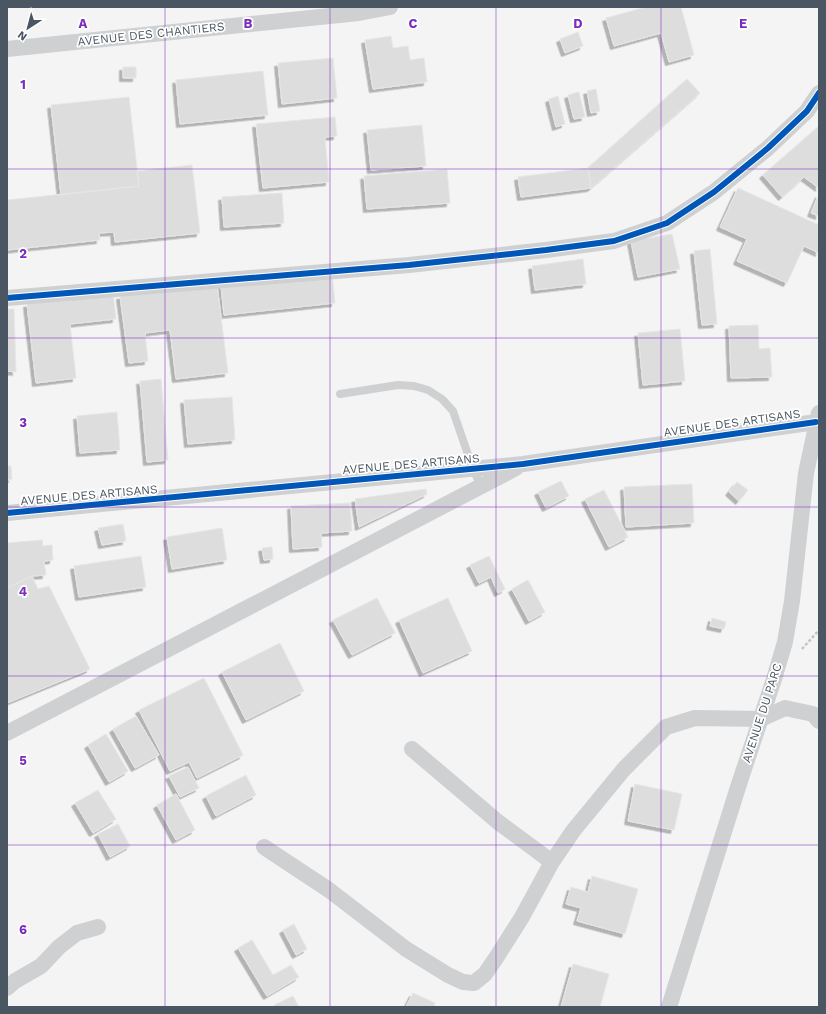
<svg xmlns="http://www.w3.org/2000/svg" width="826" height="1014" font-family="'Work Sans',sans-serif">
  <defs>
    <filter id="shadow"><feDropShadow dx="-3.5" dy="3.5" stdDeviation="0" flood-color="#0004"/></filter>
  </defs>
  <rect width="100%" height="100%" fill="#f4f4f4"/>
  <path fill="#ddddde" stroke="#e5e6e7" filter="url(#shadow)" d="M646,7H681L694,55L669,62L661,33L614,46L606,18Z
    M578,32L583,46L565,53L560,39Z
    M391,36L393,48L408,46L410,60L424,58L427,82L373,89L365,40Z
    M333,58L337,98L282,104L278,63Z
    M123,67H136V78H123Z
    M263,71L268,115L180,124L176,80Z
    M687,79L700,93L591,188L588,168Z
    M596,89L600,111L591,113L587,91Z
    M579,92L585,117L574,119L568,95Z
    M558,96L565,124L556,127L549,99Z
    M129,97L139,186L61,195L51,105Z
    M335,117L337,136L325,137L329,182L263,188L256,124Z
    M422,125L426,166L371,170L367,130Z
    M819,126V188L804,177L782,197L763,175Z
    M192,165L200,233L115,242L114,232L99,233L100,240L7,250V200L139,186L137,171Z
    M588,168L591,188L521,197L518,177Z
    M447,169L450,203L367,209L364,176Z
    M738,188L819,225V253L804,246L787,283L737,261L747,239L720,227Z
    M282,193L284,223L224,227L222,197Z
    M819,194V216L811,213Z
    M672,234L680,269L638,277L631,241Z
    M710,249L717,324L702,325L694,251Z
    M583,259L586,284L535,290L532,266Z
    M332,274L335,303L224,315L221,285Z
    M217,285L228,373L176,379L170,330L145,333L148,361L129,363L120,296Z
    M113,294L116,319L70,324L76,378L36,383L27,304Z
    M7,309H14L16,372L7,371Z
    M758,325L759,349L770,348L772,377L731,378L729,326Z
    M680,329L685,381L643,385L638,333Z
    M161,379L168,460L147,462L140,381Z
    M232,397L235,440L188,444L184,400Z
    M117,412L120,450L80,453L77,416Z
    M7,466H11L12,479L7,480Z
    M561,481L569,496L546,508L538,492Z
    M737,482L748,490L739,501L729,492Z
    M692,484L694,523L626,527L624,487Z
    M426,489L427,494L359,527L355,499Z
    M604,490L628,537L609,547L585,499Z
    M350,503L352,531L321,533L322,547L293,549L291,506Z
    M123,524L126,541L102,545L98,528Z
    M222,528L227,560L172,569L167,537Z
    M42,540L43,546L52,545L53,560L44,561L46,575L32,576L7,588V543Z
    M272,547L273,559L264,560L262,548Z
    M141,556L146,587L79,597L74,566Z
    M489,556L505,589L498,593L491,577L479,583L470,565Z
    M32,576L38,589L49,586L90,669L7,703V588Z
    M528,580L545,612L529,621L512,589Z
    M377,598L395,633L352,655L333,620Z
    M448,598L472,651L423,673L399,620Z
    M712,618L726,622L724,629L710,626Z
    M280,643L304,691L246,720L222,672Z
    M204,678L243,755L197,778L189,762L170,771L139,710Z
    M136,716L159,755L135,768L113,729Z
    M106,734L128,771L109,782L88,745Z
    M188,767L199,788L180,797L169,776Z
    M246,775L256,795L216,816L206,796Z
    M635,784L682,794L674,830L628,821Z
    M98,790L116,819L93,833L75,803Z
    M176,794L195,830L176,840L157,805Z
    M118,824L130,846L110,857L98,834Z
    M592,876L638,889L625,934L577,921L581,908L566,904L571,887L588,892Z
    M294,924L307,949L296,955L283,930Z
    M252,940L273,975L291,965L299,977L267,996L238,948Z
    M573,964L609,974L600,1007H561Z
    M413,993L435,1003L434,1007H406Z
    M293,996L299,1007H275L274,1005Z"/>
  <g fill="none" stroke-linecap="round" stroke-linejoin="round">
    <path stroke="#bcc7c4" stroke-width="2.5" stroke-dasharray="3 2" stroke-linecap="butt" d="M802,649L819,630"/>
    <path stroke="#ced0d2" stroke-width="8" d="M340,394L398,385L414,386L428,390L442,399L453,411L473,469L481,486"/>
    <path stroke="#ced0d2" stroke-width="16" d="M7,49L359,13L390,7
      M7,298L409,265L546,250L614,241L667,223L714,192L768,148L807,111L819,93
      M7,513L523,464L816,422
      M7,733L516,468
      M412,749L498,822L552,862
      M264,847L329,890L406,949L448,975L463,982L474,983L485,974L496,958L522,917L552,862L573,831L624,769L666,727L695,718L761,719L785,708L813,714L819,721
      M7,988L15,981L41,966L59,947L77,933L98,927
      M669,1007L739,784L774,679L785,642L792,601L806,473L819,413"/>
    <defs>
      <path id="cycleway" d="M7,298L409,265L546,250L614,241L667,223L714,192L768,148L807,111L819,93
        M7,513L523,464L816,422"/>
    </defs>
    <use href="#cycleway" stroke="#fff" stroke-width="8"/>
    <use href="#cycleway" stroke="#0057b8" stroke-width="6"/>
  </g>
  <path fill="none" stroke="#7b2cbf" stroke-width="1" stroke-opacity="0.55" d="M165,7V1007M330,7V1007M496,7V1007M661,7V1007M7,169H819M7,338H819M7,507H819M7,676H819M7,845H819"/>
  <g text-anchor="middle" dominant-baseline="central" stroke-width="3.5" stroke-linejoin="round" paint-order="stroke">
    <g font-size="12" fill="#4a5661" stroke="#fff">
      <text transform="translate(151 34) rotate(-6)">AVENUE DES CHANTIERS</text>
      <text transform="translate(732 423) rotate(-8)">AVENUE DES ARTISANS</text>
      <text transform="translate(411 464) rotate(-5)">AVENUE DES ARTISANS</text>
      <text transform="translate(89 495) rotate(-5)">AVENUE DES ARTISANS</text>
      <text transform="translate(762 713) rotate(-72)">AVENUE DU PARC</text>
    </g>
  </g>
  <g font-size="13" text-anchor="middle" font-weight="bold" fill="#7b2cbf" stroke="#fff" stroke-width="3.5" stroke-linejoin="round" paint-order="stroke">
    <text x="83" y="28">A</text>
    <text x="248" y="28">B</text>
    <text x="413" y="28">C</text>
    <text x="578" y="28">D</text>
    <text x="743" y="28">E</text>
    <text x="23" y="89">1</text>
    <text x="23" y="258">2</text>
    <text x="23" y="427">3</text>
    <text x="23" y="596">4</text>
    <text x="23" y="765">5</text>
    <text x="23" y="934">6</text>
  </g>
  <rect width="826" height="1014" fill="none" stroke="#4a5661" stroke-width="16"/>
  <g transform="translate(28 28) rotate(216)" stroke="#ffffff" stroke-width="3" paint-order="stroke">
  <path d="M0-3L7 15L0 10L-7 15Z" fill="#4a5661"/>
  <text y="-6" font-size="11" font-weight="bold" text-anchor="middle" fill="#4a5661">N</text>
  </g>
</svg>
